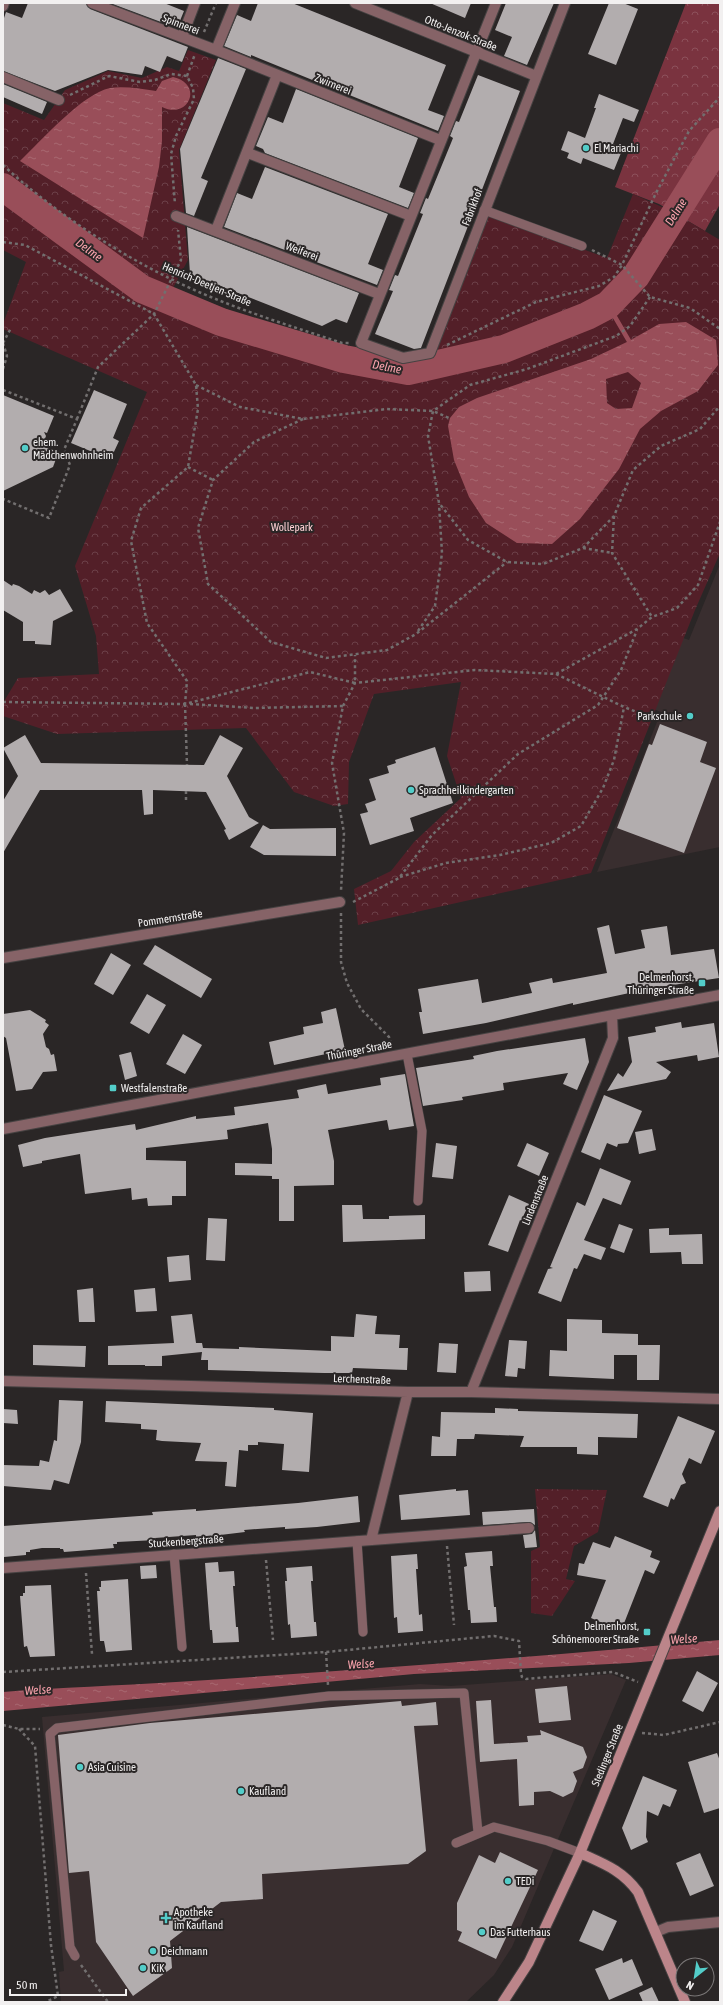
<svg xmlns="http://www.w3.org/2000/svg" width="723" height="2005" font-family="'Asap Condensed',sans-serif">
  <defs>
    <pattern id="forest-crowns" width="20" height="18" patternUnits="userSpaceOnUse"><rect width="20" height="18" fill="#7a333f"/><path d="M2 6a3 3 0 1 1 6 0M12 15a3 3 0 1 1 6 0" fill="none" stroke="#8d515b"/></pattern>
    <pattern id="park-crowns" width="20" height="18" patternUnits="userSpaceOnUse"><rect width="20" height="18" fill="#531f28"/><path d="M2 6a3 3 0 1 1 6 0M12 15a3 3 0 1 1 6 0" fill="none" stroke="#6c4048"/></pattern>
    <pattern id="water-ripples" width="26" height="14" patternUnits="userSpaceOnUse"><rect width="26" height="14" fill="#994e59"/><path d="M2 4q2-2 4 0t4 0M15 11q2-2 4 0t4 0" fill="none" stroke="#a86871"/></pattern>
  </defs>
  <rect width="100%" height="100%" fill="#2a2626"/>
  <path fill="#392e2f" d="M720,564V847L597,872L661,712L619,695L646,625L689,640Z
    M611,1674L626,1680L512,1947L494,1975L466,2002H61L59,1972L64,1971L42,1717L420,1684L451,1686Z"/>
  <path fill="url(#forest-crowns)" d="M686,3H720V204L705,231L659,204L615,187Z"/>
  <path fill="url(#park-crowns)" d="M188,50L216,60L179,150L188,260L173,288L262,323L350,351L403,362L431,356L487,214L607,258L633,194L671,211L720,240V553L695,610L591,873L358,925L354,889L391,871L414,842L461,798L447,756L461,682L374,694L349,762L348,804L334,806L294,792L246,728L57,734L3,716V703L18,678L99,674L96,636L75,566L147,392L3,329V324L26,262L3,250V103L44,120L65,90L108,71L142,78L167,67L179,71Z
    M535,1489L607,1490L598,1532L574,1546L566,1579L575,1581L552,1616L531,1613V1551L540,1547Z"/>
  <path fill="url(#water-ripples)" fill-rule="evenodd" d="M173,77C204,84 189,120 162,107V141L159,167L143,238L20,161C42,140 82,94 110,88C125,86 142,89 156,91L162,81Z
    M686,322L716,340L718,365L698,391L661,411L640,429L619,469L580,519L552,544L517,543L486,523L469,497L454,460L448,426L450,418L459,407L477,398L591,359L629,341L659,324ZM628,372L641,383L632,408L616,409L607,403L606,379Z
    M720,1640V1655L629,1663L414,1674L3,1711V1692C61,1687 118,1686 176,1682C358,1670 539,1657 720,1640Z"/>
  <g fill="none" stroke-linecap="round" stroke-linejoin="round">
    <path stroke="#994e59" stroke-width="4.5" d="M608,305L629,341"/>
    <path stroke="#994e59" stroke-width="28" d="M3,187L142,289L221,322L344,359L408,371L504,349L587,316L608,305L636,276L720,142"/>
  </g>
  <path fill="#b2adae" d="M28,3H86L90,9L188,47L182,62L167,56L160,72L145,66L142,75L108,70L55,91L3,71V21L6,12L22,18Z
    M110,3H164L184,11L177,28Z
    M258,3H292L446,65L428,110L444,116L438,131L251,55V57L224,46L237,15L251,21Z
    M430,3H471L465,18Z
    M506,3H554L527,65L504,56L512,37L495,30Z
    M609,3H623L638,9L616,65L588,54Z
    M218,58L246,69L201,178L208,181L194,216L186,213L180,149Z
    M478,75L520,91L421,348L414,349L375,334L393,291L389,290L395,275L398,276L423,214L420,213L426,198L428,199L451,143L453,138L450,136L456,121L459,122Z
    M3,84L47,102L42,114L3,97Z
    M296,89L418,138L399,187L414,193L408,208L265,153L263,149L256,146L268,117L283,123Z
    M599,94L639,110L634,122L623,118L613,144L623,148L614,170L583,158L581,164L567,158L569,153L561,150L568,131L585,138L596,108H594Z
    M265,167L388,214L368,264L383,270L377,285L224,227L237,193L252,199Z
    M187,227L359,293L347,323L336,319L322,326L190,274Z
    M94,390L127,404L113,438L119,441L112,456L109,454L107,458L71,443Z
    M3,395L54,416L47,433L44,432L46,436L42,446L53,450L56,459L53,467L3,491Z
    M3,580L12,586L13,584L19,586L32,594L34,590L40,593L45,590L49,595L60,589L73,611L53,621L51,645L35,644V641H23V622L3,610Z
    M660,724L707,742L700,762L716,768L684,853L617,828L649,744L652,745Z
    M25,735L41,763L204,765L220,735L243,748L227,776L249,817L259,823L229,840L224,830L226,829L206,792L153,790V814L144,815L142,790H40L3,853V801L18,776L3,748Z
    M435,747L453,803L410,818L414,831L370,845L360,814L368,812L365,804L376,800L369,779L389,773L387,766L396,763L395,760Z
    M263,825L270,829L336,828V856L264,855L250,847Z
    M609,925L615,954L645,948L641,930L667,926L671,955L714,949L719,978L653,988L573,1005V1003L486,1023L423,1034L419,1012H422L418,989L478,979L482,1003L532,993L529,983L552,978L553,983L607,973L597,928Z
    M155,945L212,979L201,998L143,964Z
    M111,953L131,965L113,995L94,984Z
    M147,994L166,1005L149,1034L130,1023Z
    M336,1008L345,1050L274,1065L269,1042L304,1034L303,1027L323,1023L321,1012Z
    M30,1010L46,1020L45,1022L49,1025L43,1034L46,1047L49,1049L51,1055L54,1054L57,1071L43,1072L32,1089L16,1091L6,1038L3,1036V1014Z
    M681,1022L682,1028L714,1023L719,1057L698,1061L697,1055L656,1062L671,1072L666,1079L607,1091L618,1073L623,1077L632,1062L628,1037L656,1032L655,1027Z
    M183,1034L202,1045L185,1074L166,1064Z
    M585,1038L589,1062L577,1090L563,1084L568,1073L503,1083L504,1090L462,1097L463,1100L423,1106L416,1068L474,1059L473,1056L497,1051Z
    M131,1052L137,1076L125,1080L119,1055Z
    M405,1074L414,1126L389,1130L387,1120L328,1130L334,1161V1185L294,1186V1221H279V1179H272V1176L235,1175V1163L272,1164V1149L268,1123L227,1130L228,1139L146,1148V1160L186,1161V1196H172V1205L148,1206L147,1198L132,1200L131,1188L85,1194L80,1154L42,1161V1163L23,1167L18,1145L45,1138L135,1124L136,1130L196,1116V1119L235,1115L234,1107L299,1098L297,1090L326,1084L328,1094L381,1085L380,1078Z
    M604,1095L642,1111L628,1143L618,1144L617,1147L607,1143L600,1160L581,1152Z
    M652,1129L656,1150L639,1154L635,1132Z
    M436,1143L457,1146L453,1179L432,1177Z
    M527,1143L549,1153L539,1176L517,1166Z
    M600,1168L631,1181L621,1205L603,1198L584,1240L606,1248L601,1260L584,1254L577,1269L574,1268L561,1302L538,1293L548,1269L553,1268L550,1267L577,1202L585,1206Z
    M509,1195L529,1204L521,1221L520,1220L508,1252L488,1245Z
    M342,1205H362L363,1219H389V1216L425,1215V1239L343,1242Z
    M208,1218L227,1219L225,1261L206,1260Z
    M619,1224L633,1229L624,1253L610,1248Z
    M669,1228V1235L702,1234L703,1264H682L681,1252L650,1253L649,1229Z
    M189,1255L191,1280L169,1282L167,1257Z
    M490,1271L491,1291L465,1292L464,1272Z
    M93,1288L95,1322H79L77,1290Z
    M155,1288L157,1311L136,1312L134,1290Z
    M192,1314L196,1343H202L203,1348L239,1349V1347L331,1351V1336L354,1337L356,1314L377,1316L375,1334L400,1335L399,1348H408L407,1370L353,1368L352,1373H324L208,1370V1360H201L202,1352L162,1356V1366H145V1365H108V1346L174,1343L171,1316Z
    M567,1319L602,1320V1333L638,1334V1345H660L659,1380H637V1355H614V1379L549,1376L550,1350L567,1351Z
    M509,1340L527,1341L525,1369L518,1368L517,1377L505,1376Z
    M439,1343L458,1344L456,1373L437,1372Z
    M33,1345L86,1346L85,1367L33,1365Z
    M59,1400L83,1401L81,1442L69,1484L54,1480L51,1490L3,1486V1465L39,1466L40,1460L49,1462L54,1440L57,1441Z
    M106,1401L274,1408V1410L313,1413L309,1472L282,1470L284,1444L258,1442V1445H248V1451L239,1450L236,1487L225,1486L227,1462L195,1461L201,1443L162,1441L156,1440L157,1430L141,1429V1424L105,1422Z
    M495,1408L518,1409V1411L638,1414L637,1438L598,1437V1455L577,1454V1447H520L524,1436L475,1434L474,1439H457L456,1456H431L432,1436L440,1437L441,1412L495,1413Z
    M3,1409L17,1410L18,1424L3,1423Z
    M678,1416L715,1431L701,1464L689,1458L682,1474L686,1483L681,1485L674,1500L671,1498L668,1507L643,1497Z
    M456,1489V1491L468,1490L470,1515L401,1520L399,1495Z
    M358,1496L360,1522L317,1527L285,1529V1527L244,1530L245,1532L212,1536L196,1537V1535L155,1538L156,1540L117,1542V1544H113L114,1548L77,1551L64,1552L63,1549H60V1548H42L30,1550V1552H26V1555L4,1557L3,1526L153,1515L152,1512L196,1509V1511L298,1503Z
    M534,1509L535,1525L529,1522L483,1525L482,1512Z
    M535,1530L537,1547L525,1548L523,1535L532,1534Z
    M615,1536L652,1551L650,1557L660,1561L654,1574L645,1570L621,1631L591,1618L606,1580L577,1575L579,1563L584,1564L593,1542L610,1548Z
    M492,1551L493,1566H490L494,1607H496L497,1622L471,1623L470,1610H468L464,1567L467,1566L465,1553Z
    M417,1554L418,1569H416L419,1615L422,1614L423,1631L398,1633L397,1617L394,1618L391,1556Z
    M218,1562L219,1572L234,1571L235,1586H233L236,1627H238L239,1642L213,1643L212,1630H210L205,1563Z
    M156,1565L157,1578L141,1579L140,1566Z
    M312,1566L313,1581H311L314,1622H316L317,1636L291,1638L290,1624L288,1625L285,1581H287L286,1568Z
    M128,1579L132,1650L106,1652L104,1641H100L97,1591H100L99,1587H101V1581Z
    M51,1585L55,1656L30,1657L27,1646L24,1647L20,1596H23V1593H25V1586Z
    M697,1671L718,1683L703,1712L682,1701Z
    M567,1686L571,1720L539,1723L535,1689Z
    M491,1700L494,1744L528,1742L527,1736L541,1735L540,1730L583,1747L587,1757L583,1768L573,1772L577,1781L573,1792L563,1797L550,1791L534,1792V1805L519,1806L517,1759L480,1762L476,1701Z
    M401,1701L402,1706L436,1702L438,1725L414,1726L426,1851L408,1864L262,1874L263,1899L221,1902L170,1941L172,1968L133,1996L96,1942L89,1871L69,1873L58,1735L150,1723Z
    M717,1753L720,1761V1808L704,1813L688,1762Z
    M643,1776L677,1790L670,1807L663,1804L658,1816L647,1811L646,1837L648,1842L631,1850L622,1828Z
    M500,1852L538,1870L496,1959L458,1941L462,1932L457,1930V1903L479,1855L495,1863Z
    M700,1853L714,1886L690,1896L676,1863Z
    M593,1910L617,1921L603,1951L579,1941Z
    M622,1958L623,1963L632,1959L643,1985L609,2000L595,1969Z
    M652,1987L659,2002H643L639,1993Z"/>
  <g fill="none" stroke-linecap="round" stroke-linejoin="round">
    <defs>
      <path id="lane" d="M484,210L582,246
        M407,1054L422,1131L418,1201
        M357,1541L363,1632
        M174,1554L182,1647
        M456,1843L494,1827L548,1841L580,1853
        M75,1956L70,1947L50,1734L57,1728L329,1696L464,1693L478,1832"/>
      <path id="street" d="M92,3L216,50L440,140
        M355,3L536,76
        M496,3L361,343L403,358L430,353L565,3
        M3,6L4,3
        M182,37L195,3
        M216,50L235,3
        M3,77L59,100
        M248,153L411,216
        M176,216L379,294
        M216,230L277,75
        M3,958L340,902
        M3,1129L720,995
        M3,1381L408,1392H471L720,1399
        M471,1392L613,1038L612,1016
        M371,1540L408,1392
        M3,1568L529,1528
        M656,1932L668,1927L720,1922"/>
      <path id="secondary" d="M580,1853C604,1864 622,1870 638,1892L685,2002
        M503,2002L529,1962L580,1853L720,1511"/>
    </defs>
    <use href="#lane" stroke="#464242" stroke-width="10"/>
    <use href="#street" stroke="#464242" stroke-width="12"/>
    <use href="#secondary" stroke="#464242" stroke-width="12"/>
    <path stroke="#726f6f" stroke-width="2.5" stroke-dasharray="3 3" stroke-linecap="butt" d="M204,32L216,3
      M187,76L195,54
      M70,95L109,76L140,82L155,80L171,74L187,76L193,88L194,99L176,136L171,154L175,204
      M3,165C50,209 114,251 171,279C225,306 285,324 342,343H350
      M3,242L25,245L154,314L196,385L198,409L188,467L141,508L131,541L147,623L187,681L185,704L310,672L355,683V655
      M592,250L622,265L650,297L690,308L720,329
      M650,297L630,326L616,336L527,369L470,385L433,411L428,436L439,503L468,540L507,562L543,564L583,548L614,516L633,470L661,446L700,429L720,406
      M3,343L7,356L3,369
      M3,343L11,328
      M447,345L536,302L599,286L614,277L622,265L656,193L689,131L720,97
      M196,385L240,407L303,419L387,409L433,411L449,418
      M3,390L77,419L64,450L70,465L49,518L3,499
      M77,419L98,367L154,314L181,260L178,230
      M303,419L254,442L213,480L198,528L208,584L271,642L326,658L387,650L416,634L507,562
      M188,467L213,480
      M614,516L612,553L652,617
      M583,548L612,553
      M418,631L435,606L442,553L439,504
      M556,674L624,707L657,720
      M3,702L185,704
      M185,704L187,765
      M190,704L254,708L343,706L332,763L344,833L341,891
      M343,706L355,683L475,670L556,674L637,629L652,617L677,608L698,585L720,522
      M186,791V801
      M400,877L446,863L500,855L551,843L581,826L603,788L614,760L624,707
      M353,902L399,878L432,835L518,754L598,705L621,670L637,630
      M341,913V962L347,983L361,1009L389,1037L391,1044
      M447,1546L454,1625
      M266,1560L273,1640
      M86,1573L92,1654
      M326,1652L328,1685
      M3,1672L326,1652L494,1636L519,1641L521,1674L522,1677L526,1679L613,1672L638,1682
      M3,1725L19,1729H40
      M19,1729L35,1746L51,1945L58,1996L46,2002
      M642,1733L664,1735L720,1722
      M81,1965L108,2002"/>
    <use href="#lane" stroke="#866367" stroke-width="9"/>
    <use href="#street" stroke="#866367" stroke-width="10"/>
    <use href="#secondary" stroke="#bc858a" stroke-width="10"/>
  </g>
  <g fill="#53cdc9" stroke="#2a2626" stroke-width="1.5">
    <circle cx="586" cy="148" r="4"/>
    <circle cx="25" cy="448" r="4"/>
    <circle cx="690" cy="716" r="4"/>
    <circle cx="411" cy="790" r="4"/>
    <rect x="698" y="979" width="8" height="8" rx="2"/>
    <rect x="109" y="1084" width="8" height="8" rx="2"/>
    <rect x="643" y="1628" width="8" height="8" rx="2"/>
    <circle cx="80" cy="1767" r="4"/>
    <circle cx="241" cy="1791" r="4"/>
    <circle cx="508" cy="1881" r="4"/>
    <path d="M164 1912h4v4h4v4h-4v4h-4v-4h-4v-4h4z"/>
    <circle cx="482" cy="1932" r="4"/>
    <circle cx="153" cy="1951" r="4"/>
    <circle cx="143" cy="1968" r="4"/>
  </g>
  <g text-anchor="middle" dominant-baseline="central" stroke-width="4" stroke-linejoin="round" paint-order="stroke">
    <g font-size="11" fill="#f2f0f0" stroke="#2a2626">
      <text transform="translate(181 24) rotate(21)">Spinnerei</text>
      <text transform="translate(461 33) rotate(22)">Otto-Jenzok-Straße</text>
      <text transform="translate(333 84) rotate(22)">Zwirnerei</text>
      <text transform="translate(472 207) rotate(-69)">Fabrikhof</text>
      <text transform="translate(302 251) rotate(21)">Weiferei</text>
      <text transform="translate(207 284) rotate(23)">Henrich-Deetjen-Straße</text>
      <text transform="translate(170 918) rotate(-9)">Pommernstraße</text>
      <text transform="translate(359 1050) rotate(-11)">Thüringer Straße</text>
      <text transform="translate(535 1200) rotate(-68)">Lindenstraße</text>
      <text transform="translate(362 1379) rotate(2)">Lerchenstraße</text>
      <text transform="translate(186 1541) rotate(-4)">Stuckenbergstraße</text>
      <text transform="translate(607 1755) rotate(-68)">Stedinger Straße</text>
    </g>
    <g font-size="11" fill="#f2f0f0" stroke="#2a2626" text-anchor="start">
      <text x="594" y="148">El Mariachi</text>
      <text x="33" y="442">ehem.<tspan x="33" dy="13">Mädchenwohnheim</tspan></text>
      <text x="682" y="716" text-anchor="end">Parkschule</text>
      <text x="419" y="790">Sprachheilkindergarten</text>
      <text x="694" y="977" text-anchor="end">Delmenhorst,<tspan x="694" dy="13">Thüringer Straße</tspan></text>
      <text x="121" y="1088">Westfalenstraße</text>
      <text x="639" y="1626" text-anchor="end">Delmenhorst,<tspan x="639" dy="13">Schönemoorer Straße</tspan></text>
      <text x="88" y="1767">Asia Cuisine</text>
      <text x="249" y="1791">Kaufland</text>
      <text x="516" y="1881">TEDi</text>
      <text x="174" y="1912">Apotheke<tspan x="174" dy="13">im Kaufland</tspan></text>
      <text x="490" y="1932">Das Futterhaus</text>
      <text x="161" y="1951">Deichmann</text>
      <text x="151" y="1968">KiK</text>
    </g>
    <g font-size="11" fill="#ffd1d5" stroke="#2a2626">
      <text x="292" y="527">Wollepark</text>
    </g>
    <g font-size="12" font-style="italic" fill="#fda5af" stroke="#2a2626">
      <text transform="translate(676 212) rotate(-58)">Delme</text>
      <text transform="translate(89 250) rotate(36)">Delme</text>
      <text transform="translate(387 367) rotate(11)">Delme</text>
      <text transform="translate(684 1639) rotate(-4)">Welse</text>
      <text transform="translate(361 1664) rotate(-4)">Welse</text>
      <text transform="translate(38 1690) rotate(-4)">Welse</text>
    </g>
  </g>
  <rect width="723" height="2005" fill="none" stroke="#f2f0f0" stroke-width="8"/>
  <g transform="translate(695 1977) rotate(210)"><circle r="19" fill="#2a2626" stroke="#7a7777"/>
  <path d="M0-3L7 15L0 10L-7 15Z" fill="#53cdc9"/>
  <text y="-6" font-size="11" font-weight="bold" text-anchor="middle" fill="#f2f0f0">N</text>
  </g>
  <path d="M10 1989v6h116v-6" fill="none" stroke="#f2f0f0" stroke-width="2"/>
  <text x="16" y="1989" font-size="12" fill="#f2f0f0" stroke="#2a2626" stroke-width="3" paint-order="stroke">50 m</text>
</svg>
